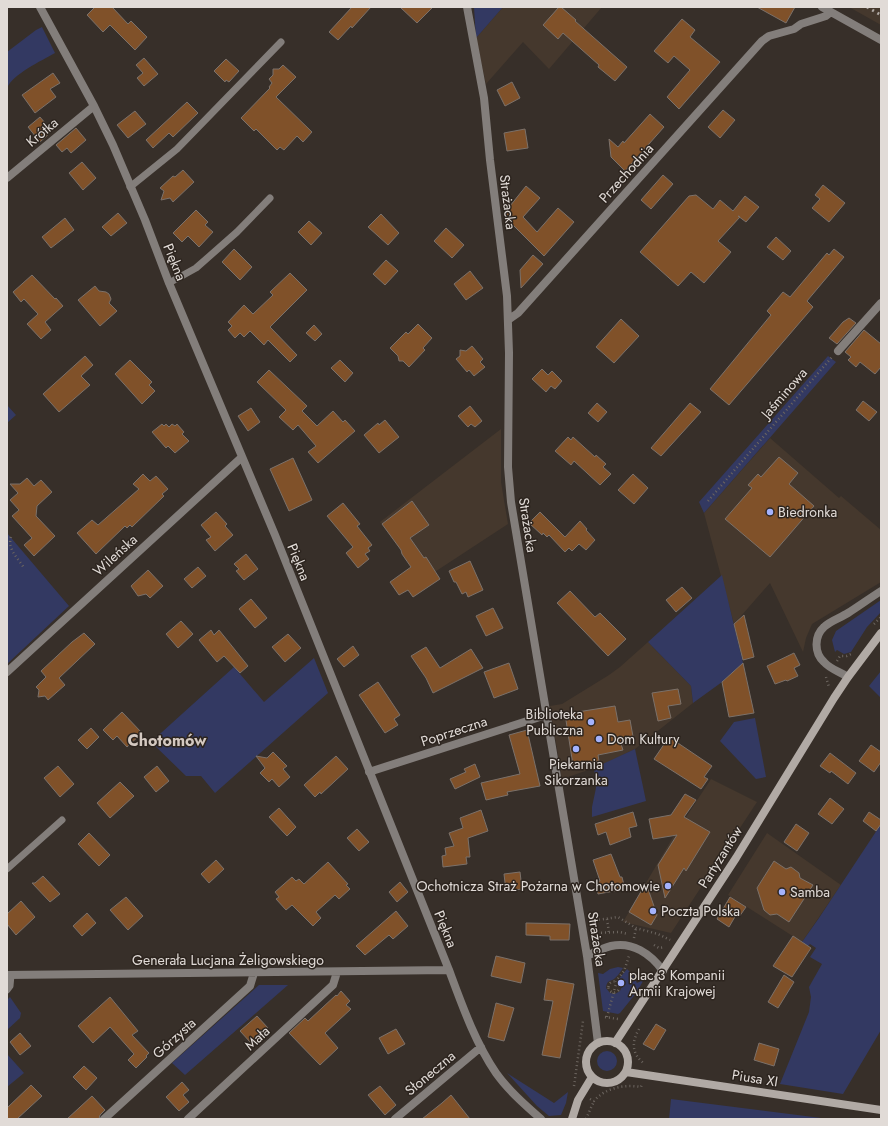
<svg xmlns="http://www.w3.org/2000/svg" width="888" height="1126" font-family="Jost,sans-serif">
  <rect width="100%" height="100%" fill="#372f29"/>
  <path fill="#45382d" d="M503,7H602L549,69L523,42L486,84L476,38Z
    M849,7H881V25Z
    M501,429V482L508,524L424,579L409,559L406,561L402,554L401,550L380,522Z
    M770,438L839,498L841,496L881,530V582L812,624L806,638L803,652L770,583L734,624L704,513Z
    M648,642L691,686L693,703L635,749L600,766L562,779L550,706L562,704L609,675L620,667Z
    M711,779L757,802L671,933L623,922L673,837Z
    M767,833L841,885L802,942L728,895Z"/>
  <path fill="#333962" d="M474,7H503L476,38Z
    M42,27L55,53C41,61 13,74 7,88V52L36,30Z
    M828,356L836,362L704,513L699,502Z
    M7,405L16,415L7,423Z
    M7,533L69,606L7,664Z
    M722,575L743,663L722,682L693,703L691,686L648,642Z
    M881,600V612L867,627L851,652L844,654L837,650L835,652L832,640L836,631Z
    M314,658L328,693L215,793L201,776H186L151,742L234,667L264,702Z
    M881,671V698L869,686Z
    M755,718L766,777L756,779L720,741L734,722Z
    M635,749L646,801L592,817V807L596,788L594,768Z
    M881,824V1030L843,1094L780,1084L809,1012L811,997L809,987L822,964L810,957L816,948L810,944L808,946L802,942L819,918Z
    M618,967L623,968C621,971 617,977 614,979C609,982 607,980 606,988L610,993L615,994L620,991L622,986L618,980L627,969L633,975L637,983L643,980V981L637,992L620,1013L618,1014L603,1011L598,973L603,974L610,969Z
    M259,985H288L185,1075L172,1063Z
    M10,997L21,1013L20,1018L7,1030V1000Z
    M597 1061a10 10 0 1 1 20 0a10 10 0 1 1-20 0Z
    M7,1054L24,1073L7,1087Z
    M507,1073L554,1103L568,1092L566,1103L561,1115L549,1116L537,1106Z
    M671,1099L829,1119H669Z"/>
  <path fill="#805129" stroke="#7b716a" d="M95,7H112L128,24L131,21L147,37L135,50L110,25L103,32L87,15Z
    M352,7H371L352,28L351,26L338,40L329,32Z
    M400,7H433L417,23Z
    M559,7H561L576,20L575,21L627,67L615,81L598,67L599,65L563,33L558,39L543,25Z
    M757,7H795L786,23Z
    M682,19L695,30L690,37L720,62L679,109L667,97L690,70L674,56L668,63L654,51Z
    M144,58L158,74L144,86L137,78L143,73L136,65Z
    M226,59L239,71L229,82L226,80L225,82L214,71Z
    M283,65L296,77L276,97L312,132L303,142L297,136L284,150L280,147L277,150L256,129L254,131L241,118L270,88L269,87L272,83L269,79L273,75V69H279Z
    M53,73L60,83L50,89L56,97L35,113L22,95Z
    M512,82L520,98L505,106L497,90Z
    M187,102L198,113L173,137L169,133L153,148L146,140Z
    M723,110L735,120L720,138L708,127Z
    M135,111L146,124L128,138L117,125Z
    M650,114L664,127L625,171L611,157L609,139L618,147L623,141L624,143Z
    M40,117L52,131L40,142L28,127Z
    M76,128L86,140L71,153L67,148L62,152L56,145Z
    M525,129L528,148L507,151L504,133Z
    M82,162L96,178L83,190L69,173Z
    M183,170L194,182L173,202L170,198L161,200L164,191L160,188L173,176L175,177Z
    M663,175L673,184L651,209L641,200Z
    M823,185L845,203L829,222L812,208L820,199L815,195Z
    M526,186L540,198L523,217L537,232L558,208L574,222L544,256L511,223L507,218L506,211Z
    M696,195L713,209L720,200L733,211L745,196L759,207L746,222L738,216L740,217L718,241L731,252L704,283L691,272L678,286L640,252L689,196Z
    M196,210L208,222L205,225L213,232L199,247L188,236L182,242L173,233Z
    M118,213L127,223L111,236L102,227Z
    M381,214L399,233L388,245L368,227Z
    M65,218L74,230L51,248L42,237Z
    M309,221L322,233L311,245L298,232Z
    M446,228L464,245L452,258L434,241Z
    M776,237L791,251L783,260L767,247Z
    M234,249L252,267L240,280L222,262Z
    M834,249L844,257L807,301L813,307L729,405L710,389L771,315L767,311L783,292L790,297L827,253L829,255Z
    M533,255L543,264L521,288L520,270Z
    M386,260L398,271L385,285L373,274Z
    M470,271L483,288L466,300L454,284Z
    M290,273L307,290L270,327L297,355L290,362L268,340L264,345L250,331L244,337L240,333L235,338L228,330L232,326L228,322L244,305L253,314L273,295L270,292Z
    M32,275L55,299L56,298L63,306L45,322L51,330L41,339L27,324L38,314L24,299L21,302L13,292Z
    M95,286L99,291L106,292L109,294L111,299L109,303L117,311L100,326L78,300Z
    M849,318L856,323L837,344L829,338L843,322Z
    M621,319L639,336L614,363L596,347Z
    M418,324L432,338L423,348L425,350L409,367L403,361H399L398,356L390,348L406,332L408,334Z
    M314,325L322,334L315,341L306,333Z
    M864,330L881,344V367L875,374L860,362L856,367L848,360L851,357L845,352Z
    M472,346L483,359L480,362L485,367L474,376L469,370L467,372L456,359L460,356V350L466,351Z
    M85,356L93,365L81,376L90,385L59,412L43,394Z
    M130,360L152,382L149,385L155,391L142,404L115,374Z
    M340,360L353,373L345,382L331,368Z
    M542,369L548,375L552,371L562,381L555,389L551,386L546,392L532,379Z
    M269,370L307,406L302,411L317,426L333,411L343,422L345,420L355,431L318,463L308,452L316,446L298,425L293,430L279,417L286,410L257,382Z
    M863,401L877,412L869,421L856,410Z
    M597,403L607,412L598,422L588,413Z
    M690,403L701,412L661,456L651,448Z
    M470,406L482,421L475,427L471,424L468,427L458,416Z
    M251,408L260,422L248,431L238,416Z
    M385,420L399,437L379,453L364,435L378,423L379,425Z
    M162,424L164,426L166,424L169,427L172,424L175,426L177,424L184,432L182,434L189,441L175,453L168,446L166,448L152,432Z
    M568,437L571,440L573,437L595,457L596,455L606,464L603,467L611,474L600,485L574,461L571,465L555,451Z
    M779,457L798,473L789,484L814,506L770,557L725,519L752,488L748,485L758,474L761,477Z
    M293,458L312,500L289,511L270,469Z
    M143,474L150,481L156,476L168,489L162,494L164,496L132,527L130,525L127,528L125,526L96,554L77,533L92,520L98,525L139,489L133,484Z
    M633,474L648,488L634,504L618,490Z
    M27,478L34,486L41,480L52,492L37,506L36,516L55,536L34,556L24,545L32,538L12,516L19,510L10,500L18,493L10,484H20Z
    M412,501L429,525L410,538L424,558L426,557L440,579L413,597L408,590L399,595L390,582L411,567L402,554L401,550L382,524Z
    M343,503L360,524L357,526L372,545L368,548L370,551L365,554L369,559L358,568L346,553L353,547L327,516Z
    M216,512L227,524L225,526L233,535L215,551L206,540L211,537L201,525Z
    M540,512L565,537L580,521L587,529L586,530L595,540L586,550L579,544L572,551L569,548L565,552L549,535L547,537L543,533L542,535L529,523Z
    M246,554L258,569L244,580L236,571L239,569L234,564Z
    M470,561L483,590L468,597L466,592L462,594L456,582H454L449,571Z
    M198,567L206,576L192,588L184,579Z
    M148,570L163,586L150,598L146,594L138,596L131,586Z
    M682,587L692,598L676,612L666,600Z
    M570,591L595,617L600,613L626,639L608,656L557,603Z
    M251,599L267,618L255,628L239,609Z
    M493,608L503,628L486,636L476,616Z
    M744,615L754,657L743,660L734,624Z
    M181,621L193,634L178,648L166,634Z
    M211,630L214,635L219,630L248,666L240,673L224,656L217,662L199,640Z
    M84,633L95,644L59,678L65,685L48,700L45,696L38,697L39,690L36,687L46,677L41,671L72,642Z
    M288,634L301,648L285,662L272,647Z
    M353,646L359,655L344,667L337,659Z
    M426,647L440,668L471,649L483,668L433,693L426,678L411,656Z
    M794,653L800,665L794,668L798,676L787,681L786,680L775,684L767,666Z
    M509,663L518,689L494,698L484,672Z
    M743,663L754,713L729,717L722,682Z
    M378,682L400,715L394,719L398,725L385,733L359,695Z
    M678,689L681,704L668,706L671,718L658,721L652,693Z
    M615,706L618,722L630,720L634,742L621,744L623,750L598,755L599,761L573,765L565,714Z
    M122,712L142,733L127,747L117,736L113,740L103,730Z
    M91,728L99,737L87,749L78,740Z
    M527,730L540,786L507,792L508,795L486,800L481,783L520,774L509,735Z
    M669,737L712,766L704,777L708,779L701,789L654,759Z
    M871,745L881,752V762L874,772L859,761Z
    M273,752L287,766L283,769L290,777L279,787L272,779L269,782L260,773L265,768L256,756L267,758Z
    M830,753L856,773L848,784L831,771L830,773L820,766Z
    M336,756L348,769L321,794L320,792L315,797L304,785Z
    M475,764L480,777L455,789L450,779L466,772L464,769Z
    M58,766L74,784L60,797L44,778Z
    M157,766L169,781L156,792L144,777Z
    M120,782L134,796L110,818L97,803Z
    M685,794L696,800L684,817L710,832L686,871L684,868L665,898L658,865L677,835L653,839L649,819L671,815Z
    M830,798L844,809L832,824L818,814Z
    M279,808L296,827L287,836L269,817Z
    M481,810L488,831L468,838L470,857H466L467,864L443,867L442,856L446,855L445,848L454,846L449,833L463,828L460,818Z
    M633,812L637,826L629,828L631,837L610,845L606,832L598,835L595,824Z
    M869,812L881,820V824L876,831L863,821Z
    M796,824L809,833L797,851L784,842Z
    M357,829L369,842L359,851L347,838Z
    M89,833L110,855L99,866L78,844Z
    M611,854L620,877H622L625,889L598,894L595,882L600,881L593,860Z
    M216,860L224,869L209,883L201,874Z
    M774,861L786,869L791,867L799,873L800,878L813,885L789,922L777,914L770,915L764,910L757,888Z
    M328,862L348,884L346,885L350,889L339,899L335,895L316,912L321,918L313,926L292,905L286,910L276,899L279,897L275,892L292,877L296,881L299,879L304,884Z
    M520,872L522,889L506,891L504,874Z
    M43,876L60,894L50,902L32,883H35Z
    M400,882L408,892L397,902L389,892Z
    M646,883L657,915L651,925L629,912Z
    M126,897L143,916L128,930L110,910Z
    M730,897L746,907L739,917L736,915L729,927L717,919Z
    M21,901L35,917L16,935L7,924V914Z
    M396,911L408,926L393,939L389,935L365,955L356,946Z
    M87,913L96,923L82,936L73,926Z
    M526,923L570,924L569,940H550V936L526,935Z
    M793,936L811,948L792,977L773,966Z
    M496,956L525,963L521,983L491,976Z
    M784,975L794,982L778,1008L768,1002Z
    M547,979L574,984L560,1058L542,1055L553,1001L544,1000Z
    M341,991L350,1001L346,1005L351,1009L325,1033L338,1048L320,1065L289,1033L305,1018L308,1021L336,995L337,996Z
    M110,997L138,1031L132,1035L149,1053L146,1056L147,1057L136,1068L128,1060L134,1054L110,1027L93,1043L78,1026Z
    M496,1003L514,1008L504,1041L488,1037Z
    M257,1016L268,1028L251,1043L240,1031Z
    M656,1024L666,1030L654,1050L643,1044Z
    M396,1029L405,1044L388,1054L379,1038Z
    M20,1033L31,1046L20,1055L10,1042Z
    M759,1043L779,1049L774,1066L754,1060Z
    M84,1066L97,1078L86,1090L73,1077Z
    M182,1082L189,1090L183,1095L189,1102L179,1111L166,1097Z
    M31,1085L42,1096L17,1119H7V1108Z
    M380,1086L396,1105L385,1115L368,1095Z
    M451,1095L470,1119H422L442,1103Z
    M92,1096L105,1110L100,1115L99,1119H67Z"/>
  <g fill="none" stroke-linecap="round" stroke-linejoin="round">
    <path stroke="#6d6660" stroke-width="2.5" stroke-dasharray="1 3" stroke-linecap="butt" d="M708,501L832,357
      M11,537C7,549 18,558 24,568
      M874,624L881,617
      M837,661L840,656H847L851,654
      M826,677L829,687
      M607,919L609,933
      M591,921L618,917L636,928L658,934L670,940
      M593,933L620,932L628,934
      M634,938L636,928
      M654,945L659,948L665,947
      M608.5 987a5.5 5.5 0 1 1 11 0a5.5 5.5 0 1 1-11 0Z
      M605,1017L618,1019
      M607,1017L617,980L624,971L629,956
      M639,1029C631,1043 632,1055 645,1064
      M574,1086L583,1021
      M590,1099L594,1101C605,1088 624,1084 641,1087L642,1084
      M586,1119L594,1101"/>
    <path stroke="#837e7b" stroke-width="7" d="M130,187L177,149L281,42
      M169,283L196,268L237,232L270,198
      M7,869L62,820
      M7,990L10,986L11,975"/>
    <path stroke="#837e7b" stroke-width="8" d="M40,7L94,106L113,145L145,220L169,283L275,535L449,970C462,1005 475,1042 496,1073C508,1090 525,1105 541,1119
      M467,7L484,98L490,160L507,296L509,353L508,467L511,502L587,956L598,1043
      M822,7L881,40
      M7,178L94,106
      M508,320L518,313L762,41L769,36L794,29L801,24L826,16L831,12
      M838,351L881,303
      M7,672L242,457
      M848,677C840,672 830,669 824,662C814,653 814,636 824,627C830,621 840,618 848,613C859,606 870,598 881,591
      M369,772L546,715
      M587,956C595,952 603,948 611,946C632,941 651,954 663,971
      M7,975L449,970
      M104,1119L250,986L254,973
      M188,1119L333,985L337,972
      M395,1119L481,1047"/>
    <path stroke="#b1aaa5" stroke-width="8" d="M586 1062a21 21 0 1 1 42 0a21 21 0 1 1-42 0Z
      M615,1043L736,858L834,698L848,677L881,633
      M626,1072L881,1110
      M572,1119L578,1100L592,1077"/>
    <path stroke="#aea7a2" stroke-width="3" stroke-dasharray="2 4" stroke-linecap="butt" d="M867,7L881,15"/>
  </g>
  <g fill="#a4b2fc" stroke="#2d251f" stroke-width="1.5">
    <circle cx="770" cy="512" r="4"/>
    <circle cx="591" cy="722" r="4"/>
    <circle cx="599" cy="739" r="4"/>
    <circle cx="576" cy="749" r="4"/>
    <circle cx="668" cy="886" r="4"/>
    <circle cx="782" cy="892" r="4"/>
    <circle cx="653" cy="911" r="4"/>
    <circle cx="621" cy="983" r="4"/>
  </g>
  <g text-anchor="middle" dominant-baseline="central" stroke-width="3" stroke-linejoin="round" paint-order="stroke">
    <g font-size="14" fill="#e1dbd7" stroke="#2d251f">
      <text transform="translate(42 132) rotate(-40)">Krótka</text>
      <text transform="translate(626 173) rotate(-48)">Przechodnia</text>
      <text transform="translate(508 202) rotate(83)">Strażacka</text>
      <text transform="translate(175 262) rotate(68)">Piękna</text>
      <text transform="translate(784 393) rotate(-49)">Jaśminowa</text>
      <text transform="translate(528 525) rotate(81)">Strażacka</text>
      <text transform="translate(115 555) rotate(-42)">Wileńska</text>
      <text transform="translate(299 562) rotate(68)">Piękna</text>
      <text transform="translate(454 731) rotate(-18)">Poprzeczna</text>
      <text transform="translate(720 857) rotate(-58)">Partyzantów</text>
      <text transform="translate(446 929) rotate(68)">Piękna</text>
      <text transform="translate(597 939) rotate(81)">Strażacka</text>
      <text x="228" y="960">Generała Lucjana Żeligowskiego</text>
      <text transform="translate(174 1038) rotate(-42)">Górzysta</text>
      <text transform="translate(257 1038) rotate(-43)">Mała</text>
      <text transform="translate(430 1073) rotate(-40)">Słoneczna</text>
      <text transform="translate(755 1078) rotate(9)">Piusa XI</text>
    </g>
    <g font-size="14" fill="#e1dbd7" stroke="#2d251f" text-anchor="start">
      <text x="778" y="512">Biedronka</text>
      <text x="583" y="714" text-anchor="end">Biblioteka<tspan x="583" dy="16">Publiczna</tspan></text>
      <text x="607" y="739">Dom Kultury</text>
      <text x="576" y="764" text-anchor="middle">Piekarnia<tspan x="576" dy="16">Sikorzanka</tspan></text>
      <text x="660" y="886" text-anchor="end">Ochotnicza Straż Pożarna w Chotomowie</text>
      <text x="790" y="892">Samba</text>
      <text x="661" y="911">Poczta Polska</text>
      <text x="629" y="975">plac 3 Kompanii<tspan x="629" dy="16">Armii Krajowej</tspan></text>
    </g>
    <g font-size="16" font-weight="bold" fill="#d4c9c1" stroke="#2d251f">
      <text x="167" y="740">Chotomów</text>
    </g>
  </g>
  <rect width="888" height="1126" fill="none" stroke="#e1dbd7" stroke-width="16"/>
</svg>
